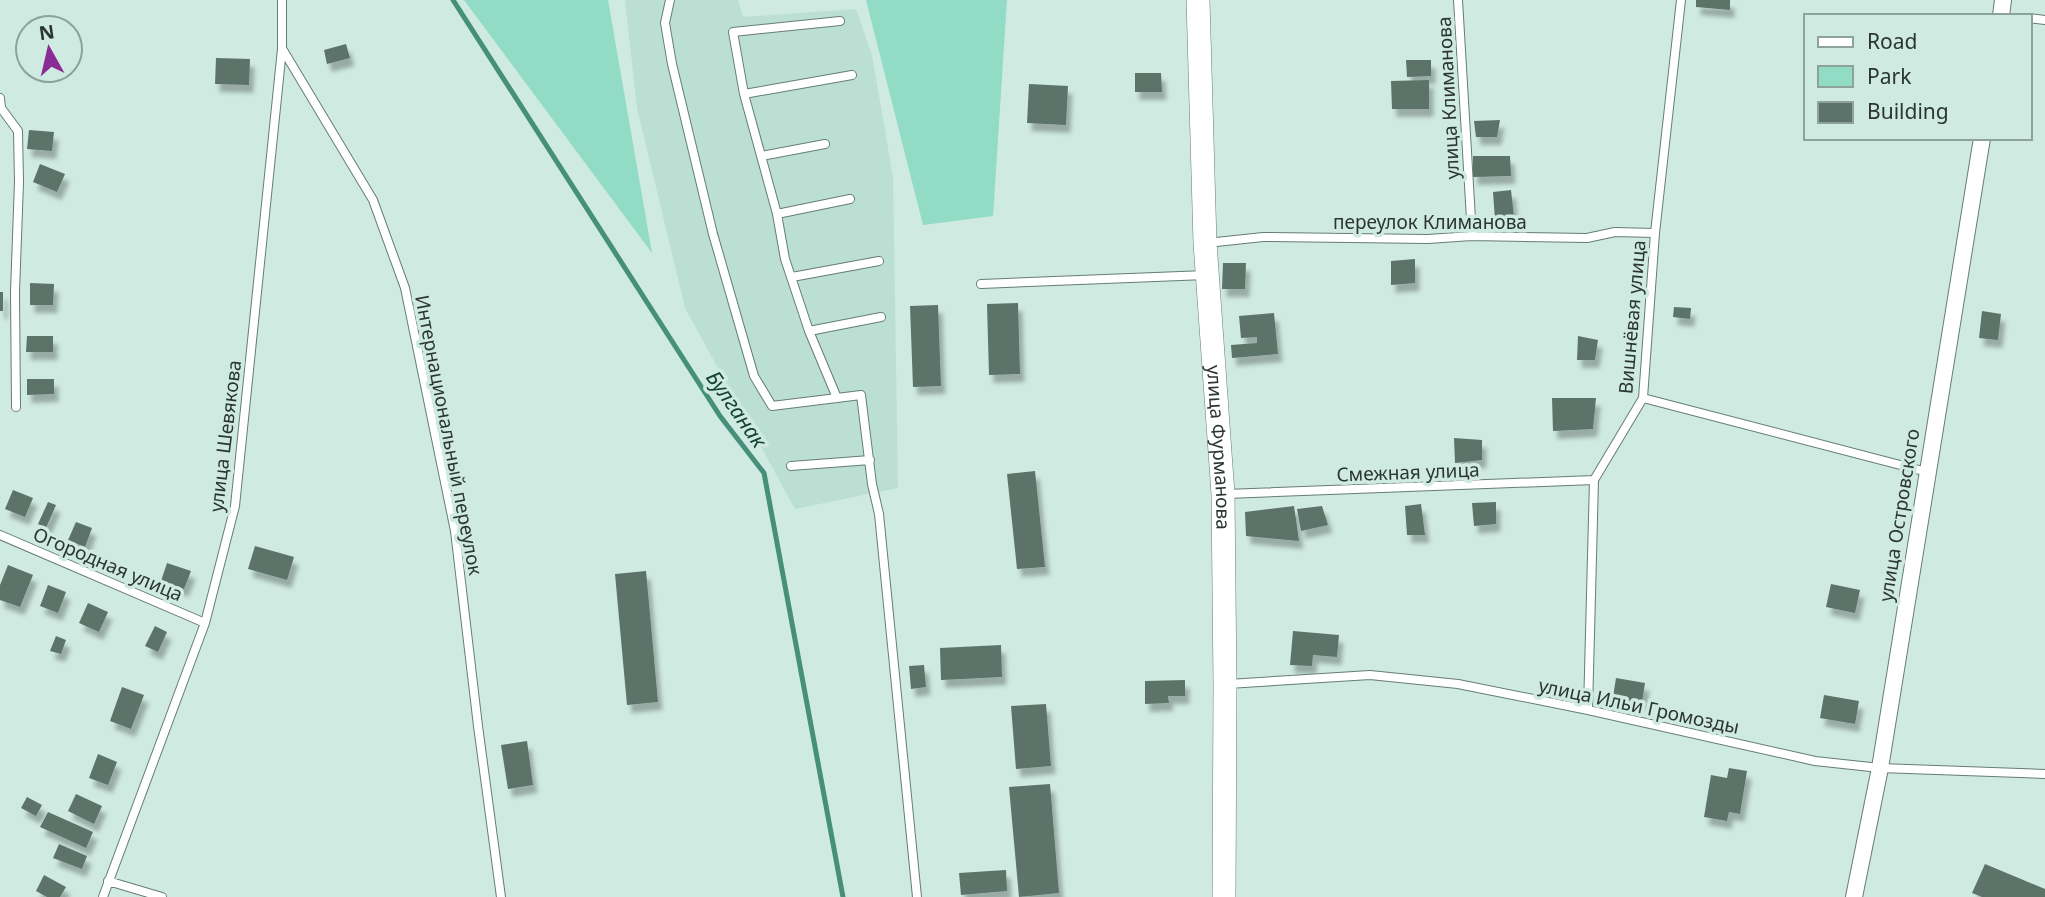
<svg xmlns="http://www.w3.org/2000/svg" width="2045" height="897" font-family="'Noto Sans',sans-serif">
  <defs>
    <filter id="shadow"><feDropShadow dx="4.5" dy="8" stdDeviation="2" flood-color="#0004"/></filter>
  </defs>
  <rect width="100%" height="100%" fill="#cfeae1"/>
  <path fill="#bcdfd3" d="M625,0H738L743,17L856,9L872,55L893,177L898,488L795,509L685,308L637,108Z"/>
  <path fill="#92dbc5" d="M464,0H608L652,253Z
    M866,0H1007L993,216L923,225Z"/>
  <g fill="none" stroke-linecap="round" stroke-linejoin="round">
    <path stroke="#468f7b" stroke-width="5" d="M453,0L720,416L764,473L843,897"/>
  </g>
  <path fill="#5c736b" filter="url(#shadow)" d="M1696,0H1730V10L1696,7Z
    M346,44L350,58L327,64L324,50Z
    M216,58L250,59L249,85L215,84Z
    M1406,60H1431V76L1407,77Z
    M1135,73H1161L1162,92H1135Z
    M1429,80V109H1392L1391,81Z
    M1029,84L1068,86L1066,125L1027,123Z
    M1500,120L1497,137H1476L1474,121Z
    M29,130L54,132L52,151L27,149Z
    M1473,156H1510L1511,176L1473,177Z
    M40,164L65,174L57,192L33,182Z
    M1511,190L1514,217L1495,220L1493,192Z
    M1415,259V283L1391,285V261Z
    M1223,263H1246L1245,289H1222Z
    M30,283L54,284L53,305H30Z
    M0,292H3V311H0Z
    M1018,303L1020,374L989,375L987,304Z
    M938,305L941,386L913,387L910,306Z
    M1674,307L1691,308L1690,319L1673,317Z
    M1982,311L2001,314L1998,340L1979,338Z
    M1274,313L1278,354L1232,358L1231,345L1257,343V337L1241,338L1239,316Z
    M27,336H53V352H26Z
    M1578,336L1598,340L1595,360H1577Z
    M27,379H54V394L27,395Z
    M1552,398H1596L1593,429L1553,431Z
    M1454,438L1482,440V460L1455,463Z
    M1035,471L1045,567L1017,569L1007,474Z
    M13,490L33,498L25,517L5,509Z
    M48,502L56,505L46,528L38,524Z
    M1496,502V524L1474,526L1472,503Z
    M1421,504L1425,535H1407L1405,506Z
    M1294,506L1299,541L1246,536L1245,512Z
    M1322,506L1328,525L1301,531L1297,509Z
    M76,522L92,528L85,547L68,540Z
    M255,546L294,557L287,580L248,569Z
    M167,563L191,571L184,589L161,581Z
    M8,565L33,575L20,607L0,600V585Z
    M646,571L658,702L627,705L615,574Z
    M1831,584L1860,590L1855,613L1826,607Z
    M48,585L66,592L58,613L40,606Z
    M88,603L108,612L99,632L79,623Z
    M155,626L167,632L158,652L145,646Z
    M1293,631L1339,635L1337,657L1313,655L1312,666L1290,665Z
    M56,636L66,640L61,654L50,651Z
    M1001,645L1002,677L941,680L940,648Z
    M924,665L926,687L911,689L909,666Z
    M1616,678L1645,683L1642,702L1613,697Z
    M1185,680V696H1168L1169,703L1145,704V681Z
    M122,687L144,695L131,729L110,721Z
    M1824,695L1859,701L1855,724L1820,718Z
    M1046,704L1051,766L1016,769L1011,706Z
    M527,741L533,785L508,789L501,745Z
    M98,754L117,762L108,785L89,778Z
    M1729,768L1747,771L1740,814L1729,812L1727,821L1704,817L1711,775L1727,778Z
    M1050,784L1059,893L1019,897L1009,787Z
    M76,794L102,806L94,824L68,811Z
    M27,797L42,805L36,816L21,808Z
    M48,812L93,832L86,848L40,827Z
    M59,844L87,856L82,869L53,858Z
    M1985,864L2045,889V897H1982L1972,893Z
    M1006,870L1007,891L961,895L959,873Z
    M44,875L66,887L60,897H47L36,891Z"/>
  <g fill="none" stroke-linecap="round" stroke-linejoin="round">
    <defs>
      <path id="lane" d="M670,0L665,23L672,64L713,234L754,376L772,406L861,395L872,484L879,514L917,897
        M1458,0L1472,236
        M2029,18L2045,20
        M283,50L373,200L405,288L455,531L478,726L501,897
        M744,94L852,75
        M0,98L1,108L18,131L19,182L15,292L16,407
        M761,156L825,144
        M777,214L850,199
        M1207,243L1263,237L1428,239L1472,236L1587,238L1615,232L1655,233
        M792,277L879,261
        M981,284L1206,275
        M809,331L881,317
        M837,398L809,331L785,259L777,214L744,94L733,32L840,21
        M1643,398L1927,472
        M791,466L870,460
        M1226,494L1594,480
        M0,535L205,623
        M1228,684L1370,675L1458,684L1588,710L1815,761L1880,768L2045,774
        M1588,710L1594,480L1643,398L1655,233L1681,0
        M108,881L162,897
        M103,897L205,623L235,506L282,49V0"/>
      <path id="street" d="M2001,16L2003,0
        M1854,897L1880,768L1982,138"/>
      <g id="secondary">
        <path id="s1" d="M1198,0L1205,243L1223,494L1225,684L1224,897"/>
      </g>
    </defs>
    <use href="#lane" stroke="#657d75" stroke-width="10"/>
    <use href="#street" stroke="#657d75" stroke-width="18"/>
    <use href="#secondary" stroke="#657d75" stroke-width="24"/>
    <use href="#lane" stroke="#fff" stroke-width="8"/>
    <use href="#street" stroke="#fff" stroke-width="16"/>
    <use href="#secondary" stroke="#fff" stroke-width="23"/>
  </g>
  <g text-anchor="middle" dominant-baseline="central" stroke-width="7" stroke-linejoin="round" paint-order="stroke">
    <g font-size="19" fill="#2b3532" stroke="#cfeae1">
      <text transform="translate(1448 98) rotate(-93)">улица Климанова</text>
      <text x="1430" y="222">переулок Климанова</text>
      <text transform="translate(1632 317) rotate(-85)">Вишнёвая улица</text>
      <text transform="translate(449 435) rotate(79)">Интернациональный переулок</text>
      <text transform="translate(225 436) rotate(-83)">улица Шевякова</text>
      <text stroke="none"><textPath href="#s1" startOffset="448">улица Фурманова</textPath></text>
      <text transform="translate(1408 472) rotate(-2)">Смежная улица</text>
      <text transform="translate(1899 515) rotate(-81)">улица Островского</text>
      <text transform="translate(108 564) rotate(23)">Огородная улица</text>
      <text transform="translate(1639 706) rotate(12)">улица Ильи Громозды</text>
    </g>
    <g font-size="21" font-style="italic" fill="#144135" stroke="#cfeae1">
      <text transform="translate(737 409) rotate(55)">Булганак</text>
    </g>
  </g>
  <rect x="1804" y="14" width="228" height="126" fill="#cfeae1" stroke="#8da29b" stroke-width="2"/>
  <rect x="1818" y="37" width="35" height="10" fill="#ffffff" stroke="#8da29b" stroke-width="2"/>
  <text x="1867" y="49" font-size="21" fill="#2b3532">Road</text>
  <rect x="1818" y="66" width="35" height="21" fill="#92dbc5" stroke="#8da29b" stroke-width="2"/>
  <text x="1867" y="84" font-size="21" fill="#2b3532">Park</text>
  <rect x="1818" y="102" width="35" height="21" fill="#5c736b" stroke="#8da29b" stroke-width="2"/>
  <text x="1867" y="119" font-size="21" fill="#2b3532">Building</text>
  <g transform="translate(49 49) rotate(352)"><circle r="33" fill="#cfeae1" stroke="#8da29b" stroke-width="2"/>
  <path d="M0-5L12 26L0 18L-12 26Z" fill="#8a2b96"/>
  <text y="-10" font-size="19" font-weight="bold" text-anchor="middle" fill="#2b3532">N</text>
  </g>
</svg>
